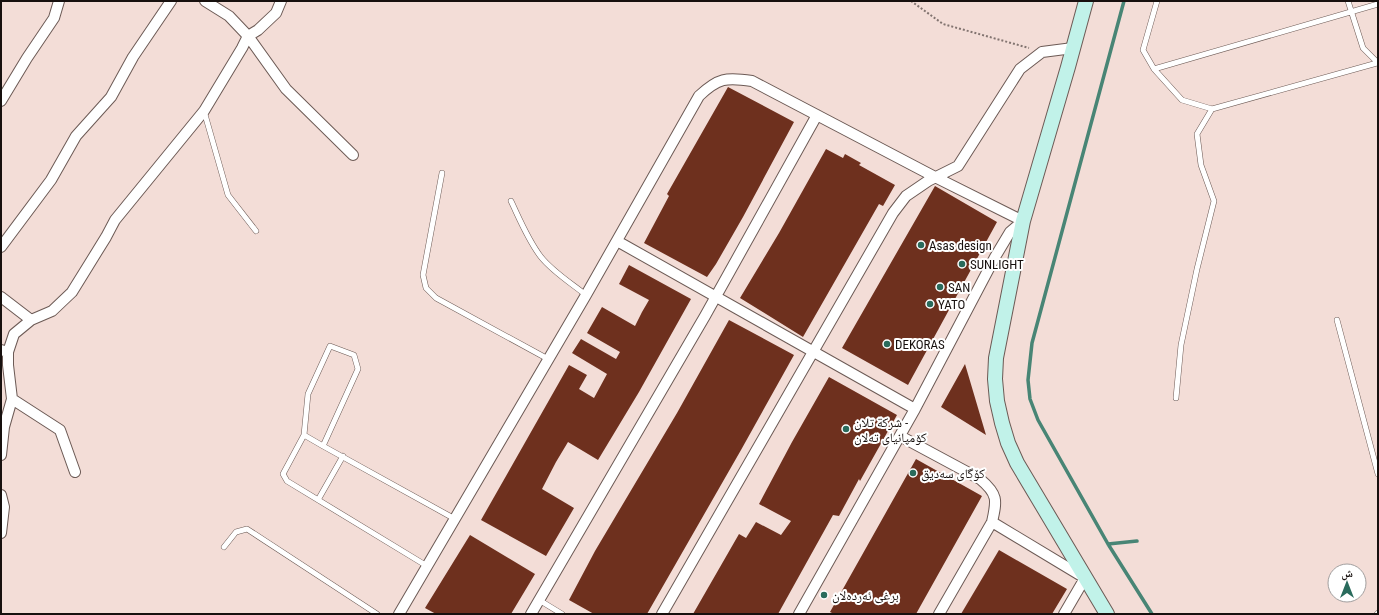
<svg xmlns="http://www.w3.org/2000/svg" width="1379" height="615" font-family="'Roboto Condensed','Noto Naskh Arabic',sans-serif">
  <rect width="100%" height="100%" fill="#f3ddd7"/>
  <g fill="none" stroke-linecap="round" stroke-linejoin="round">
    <path stroke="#488575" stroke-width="3.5" d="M1124,1L1032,343L1028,380L1030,399L1038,420L1108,544L1152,614
      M1108,544L1137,541"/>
  </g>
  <path fill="#6e301e" d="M728,87L794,122L743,217L716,264L707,277L644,243L669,196L667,194Z
    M826,149L843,158L845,154L861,163L859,165L895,185L883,206L879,204L803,337L740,298L779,233Z
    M935,186L997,222L908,385L842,348Z
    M629,265L691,299L639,392L598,460L568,442L556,462L542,489L574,508L546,556L481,520L569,365L587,375L579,389L594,398L607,374L572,353L581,339L616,359L620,352L587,333L602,307L635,326L642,312L649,300L619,284Z
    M729,320L794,355L741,450L647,614H594L569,600L595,551L677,413Z
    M965,364L986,435L941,407Z
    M829,377L897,415L860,481L859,479L839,516L833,515L778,614H693L739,534L746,538L756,522L781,535L791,521L759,504L792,442Z
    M916,459L982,496L916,614H834L830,612Z
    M470,535L535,574L511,614H436L425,608Z
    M999,550L1067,589L1052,614H961Z"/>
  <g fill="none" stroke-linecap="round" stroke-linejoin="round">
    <defs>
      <path id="lane" d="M1157,1L1143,50L1154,69L1182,100L1212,109L1377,63
        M1348,1L1363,48L1378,63
        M1154,69L1378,4
        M204,111L228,195L256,231
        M442,173L423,275L426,288L436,298L548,359
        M511,201C520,220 528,240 541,257C553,272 571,283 586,295
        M1337,320L1378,474
        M1176,398L1181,345L1197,269L1214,201L1201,165L1197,134L1212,109
        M304,435L283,474L287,481L427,566
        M323,446L358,369L354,355L330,346L308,394L304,435L323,446L455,519
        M318,500L343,456
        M224,547L236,532L247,529L377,614
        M539,600L562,614
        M1377,614L1378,613"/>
      <path id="street" d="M205,1L229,16L248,36L286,89L353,155
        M1,101L27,58L54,18L59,1
        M617,241L915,409
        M1,247L51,180L76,136L111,97L133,57L171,1
        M1,297L31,320
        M1,350L8,352V365L12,399L4,427L1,455
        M8,352L14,334L31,320L52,311L72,292L106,237L115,220L204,111L242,48L248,36L258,30L276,13L281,1
        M12,399L60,430L75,472
        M900,436L980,479C998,494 997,500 992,522
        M1,495L4,507L1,533
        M399,614L586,295L699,96C718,78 726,77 752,81L935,177L1023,221L1010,232L995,257L915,409L799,614
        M531,614L705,316L817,115
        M662,614L893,213L906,196L928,181L958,166L1020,69L1042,52L1073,48
        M939,614L992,522L1085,578L1064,614"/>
      <path id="secondary" d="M1086,1L1068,67L1023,221L996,358L995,379L997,401L1002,423L1008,443L1017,463L1107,614"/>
    </defs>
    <use href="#lane" stroke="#6c5a55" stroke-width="6"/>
    <use href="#street" stroke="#6c5a55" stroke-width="12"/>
    <use href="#secondary" stroke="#6c5a55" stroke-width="16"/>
    <path stroke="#827470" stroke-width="2" stroke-dasharray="2 2" stroke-linecap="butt" d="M911,1L943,24L1029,48"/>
    <use href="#lane" stroke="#fff" stroke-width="5"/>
    <use href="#street" stroke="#fff" stroke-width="10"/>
    <use href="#secondary" stroke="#c1f2e9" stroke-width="14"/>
  </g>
  <g fill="#296b5c" stroke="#fff" stroke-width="1.5">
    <circle cx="921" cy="245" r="4"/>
    <circle cx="962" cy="264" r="4"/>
    <circle cx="940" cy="287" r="4"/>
    <circle cx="930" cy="304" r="4"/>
    <circle cx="887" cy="344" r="4"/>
    <circle cx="846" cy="429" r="4"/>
    <circle cx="913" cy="473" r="4"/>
    <circle cx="824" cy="595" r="4"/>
  </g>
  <g text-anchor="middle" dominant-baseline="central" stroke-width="4" stroke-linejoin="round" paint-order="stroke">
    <g font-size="13" fill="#17100e" stroke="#fff" text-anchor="start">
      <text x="929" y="245">Asas design</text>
      <text x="970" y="264">SUNLIGHT</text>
      <text x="948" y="287">SAN</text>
      <text x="938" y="304">YATO</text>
      <text x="895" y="344">DEKORAS</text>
      <text x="854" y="422">شركة تلان -<tspan x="854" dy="15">کۆمپانیای تەلان</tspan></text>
      <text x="921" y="473">کۆگای سەدیق</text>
      <text x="832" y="595">برغی ئەردەلان</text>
    </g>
  </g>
  <rect width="1379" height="615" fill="none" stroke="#17100e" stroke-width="4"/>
  <g transform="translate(1347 583)"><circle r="19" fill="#ffffff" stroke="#a29f9f"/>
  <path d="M0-3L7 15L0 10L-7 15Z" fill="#296b5c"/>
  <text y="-6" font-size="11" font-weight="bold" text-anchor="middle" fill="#17100e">ش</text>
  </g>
</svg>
